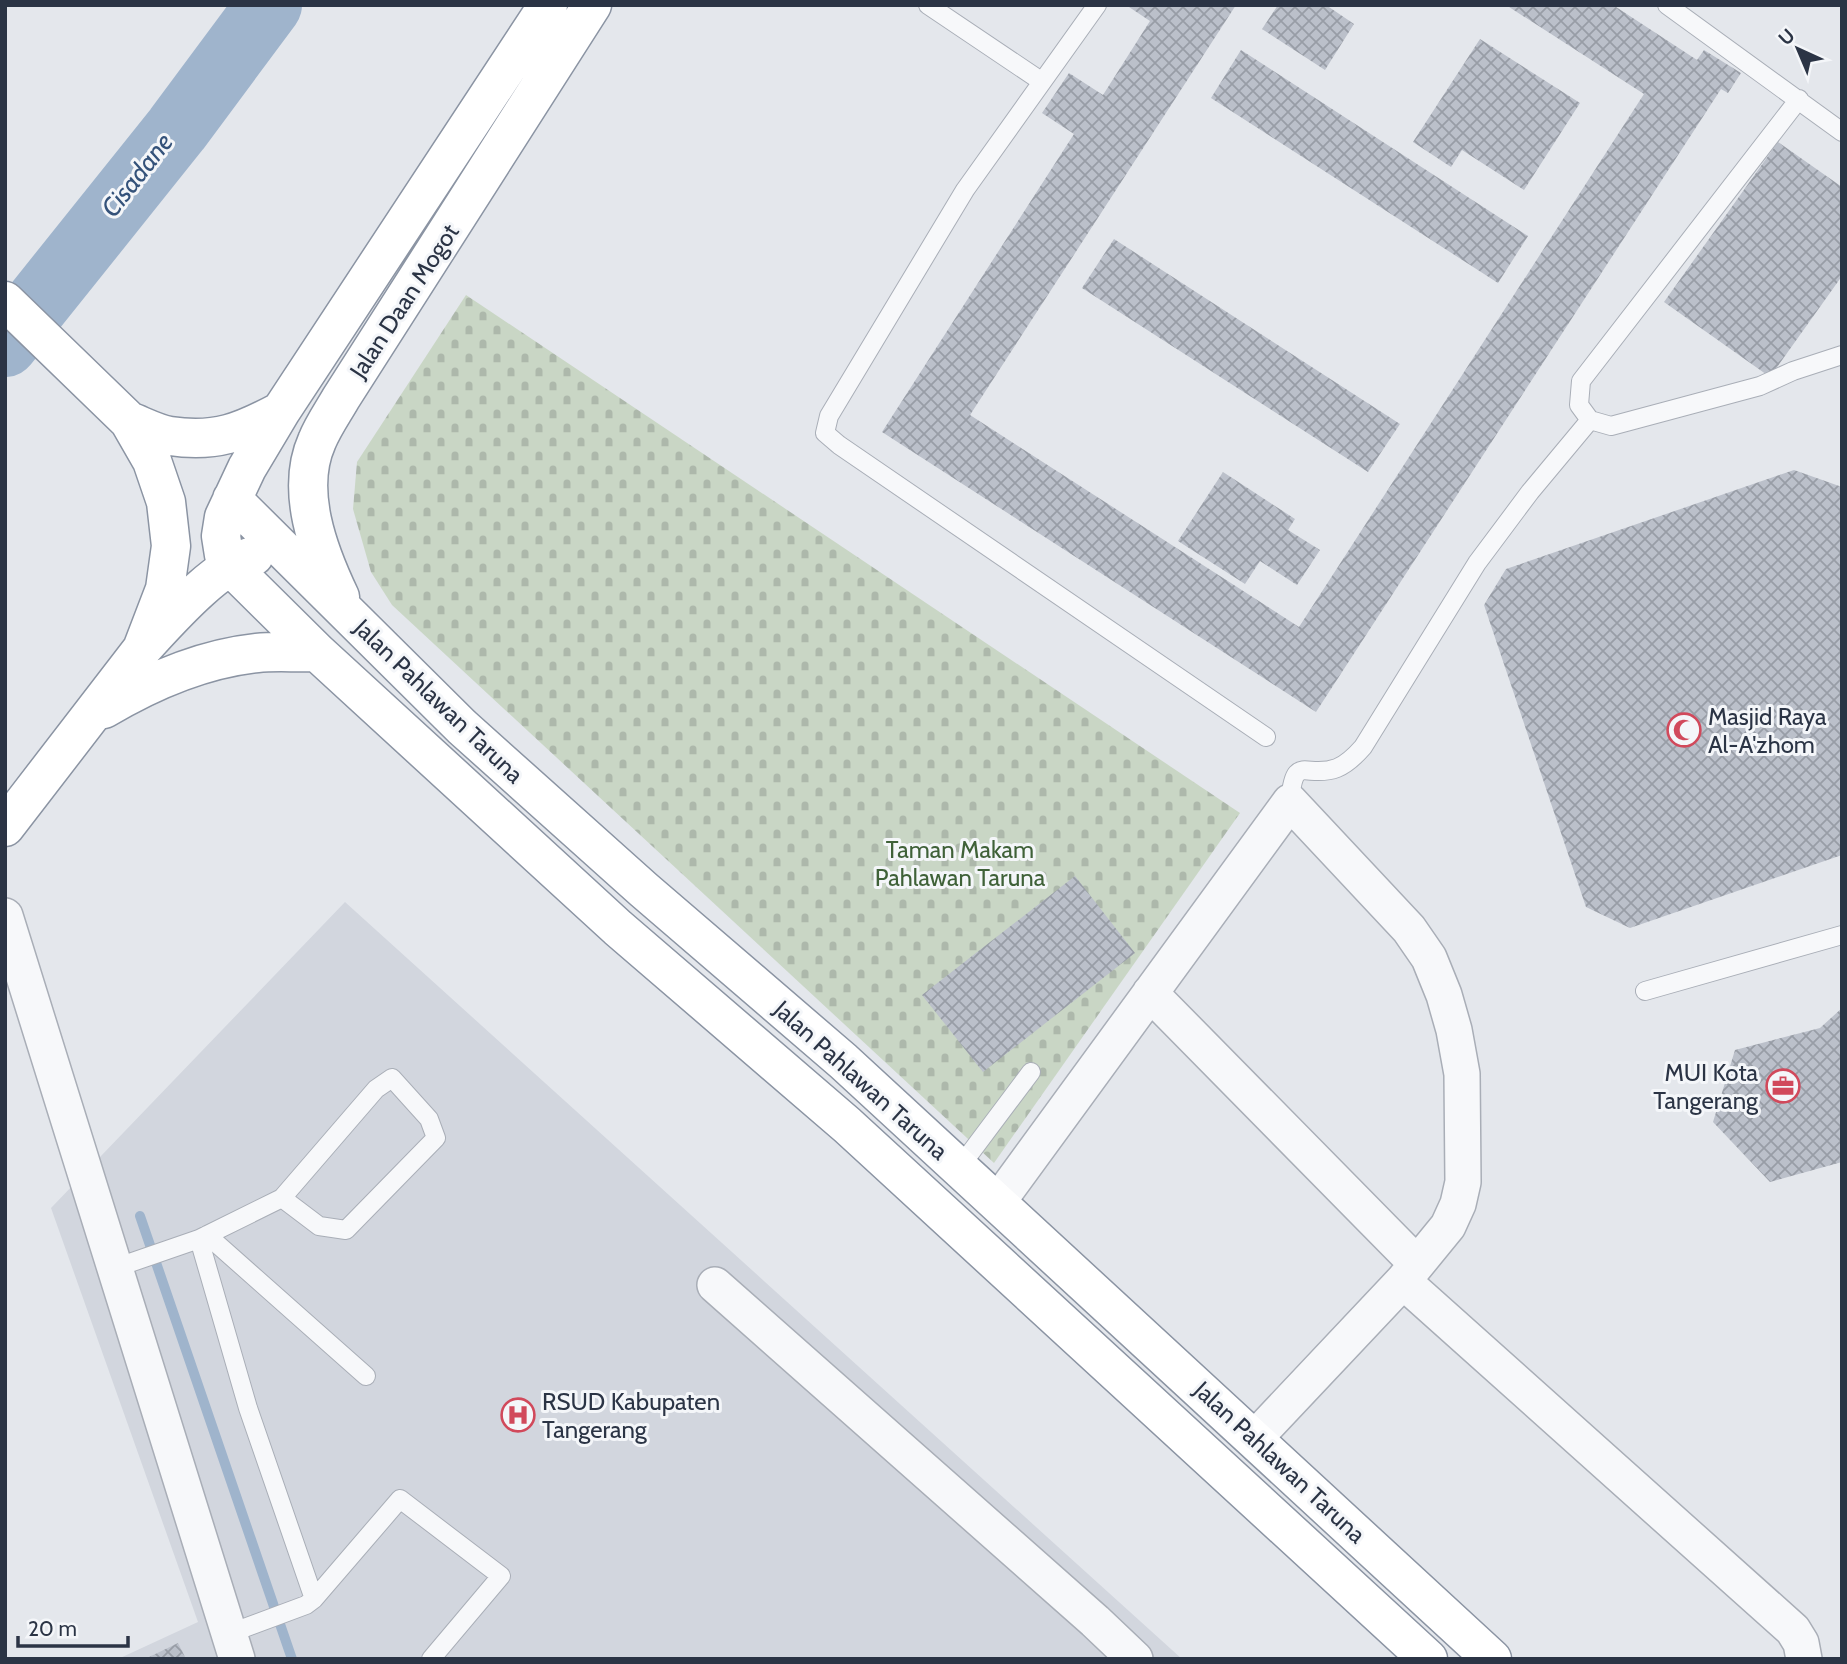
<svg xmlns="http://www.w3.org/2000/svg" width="1847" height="1664" font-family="Cabin,sans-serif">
  <defs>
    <pattern id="cemetery-stones" width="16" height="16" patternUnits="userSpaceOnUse" patternTransform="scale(1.75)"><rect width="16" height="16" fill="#c9d6c5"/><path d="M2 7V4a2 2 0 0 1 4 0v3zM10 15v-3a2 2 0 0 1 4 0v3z" fill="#adb8ab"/></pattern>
    <pattern id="building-cross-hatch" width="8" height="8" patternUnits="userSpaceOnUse" patternTransform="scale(1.75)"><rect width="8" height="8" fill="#bbc0ca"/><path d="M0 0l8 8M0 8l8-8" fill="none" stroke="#989da6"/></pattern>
  </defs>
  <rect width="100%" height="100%" fill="#e4e7ec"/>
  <path fill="#d2d6de" d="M345,902L1182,1659H118L198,1622L51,1208Z"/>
  <path fill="url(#cemetery-stones)" d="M466,295L1240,813L994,1163L392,605L371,572L353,509L357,462Z"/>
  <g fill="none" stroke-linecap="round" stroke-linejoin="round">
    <path stroke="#9fb4cc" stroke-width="10" d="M140,1216L292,1659"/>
    <path stroke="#9fb4cc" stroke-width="66" d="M5,344L177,129L269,5"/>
  </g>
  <path fill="url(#building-cross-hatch)" d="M1130,5H1236L970,415L1299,627L1644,94L1506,5H1613L1697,60L1704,50L1741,73L1728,93L1721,89L1316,712L882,432L1074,134L1042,113L1069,73L1103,95L1150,21L1129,7Z
    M1278,5H1326L1354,24L1325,70L1262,29Z
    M1480,39L1580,103L1524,190L1462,150L1451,167L1413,142Z
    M1241,50L1528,236L1498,283L1211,98Z
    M1778,142L1842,187V276L1770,377L1664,302Z
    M1114,239L1400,424L1368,472L1082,288Z
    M1794,470L1842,487V855L1630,928L1586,907L1484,605L1506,569Z
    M1223,472L1295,519L1288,530L1320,550L1297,585L1260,561L1245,584L1178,541Z
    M1075,876L1135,953L983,1072L922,995Z
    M1842,1008V1162L1770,1182L1713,1122L1735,1050L1820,1028Z
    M178,1643L186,1659H145Z"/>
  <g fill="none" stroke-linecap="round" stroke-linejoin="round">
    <defs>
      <path id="service" d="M928,5L1041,81
        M1097,5L965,190L829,416L825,433L839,445L1266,737
        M1667,5L1842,132
        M1799,99L1581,381L1579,405L1590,420L1611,426L1760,386L1793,371L1842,355
        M1290,802C1294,751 1306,780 1337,768C1347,764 1356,755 1363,747L1477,563L1530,492L1590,420
        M1645,991L1842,935
        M959,1168L1031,1072
        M207,1235L366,1376
        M199,1239L248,1408L314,1599
        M115,1268L199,1239L282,1198L376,1089L392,1078L429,1119L436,1138L346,1230L319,1226L282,1198
        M228,1634L306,1605L314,1599L400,1499L501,1576L431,1659"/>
      <path id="minor" d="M5,916L237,1659
        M1150,993L1416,1263
        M997,1203L1290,802L1409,929L1429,958L1444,995L1454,1030L1462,1074L1463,1182L1458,1204L1448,1226L1403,1281L1255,1438
        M1403,1281L1793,1630L1801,1643L1804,1659
        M715,1285L1095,1621L1135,1659"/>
      <path id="trunk" d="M548,5L281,411L247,468L224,517L221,536L224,555L230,566L317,652L618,928L847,1125L1428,1659
        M5,301L129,421L152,461L166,502L171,546L165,589L142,649
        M129,421C142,426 157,434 170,436C216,443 242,432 281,411
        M232,499L462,727L644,890L843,1061L1492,1659
        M340,597C318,551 295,490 317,441C323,426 333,412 341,398L592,5
        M104,709C151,681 201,659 257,653C276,651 297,653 317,652
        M5,827L142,649C167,622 218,563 254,556"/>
    </defs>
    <use href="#service" stroke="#a9aeb7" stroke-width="20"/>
    <use href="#minor" stroke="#a9aeb7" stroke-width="38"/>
    <use href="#trunk" stroke="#8b94a3" stroke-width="41"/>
    <use href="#service" stroke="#f7f8fa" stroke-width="18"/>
    <use href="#minor" stroke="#f7f8fa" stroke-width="35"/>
    <use href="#trunk" stroke="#fff" stroke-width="38"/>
  </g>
  <defs>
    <symbol id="mosque-ring" viewBox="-11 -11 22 22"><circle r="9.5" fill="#f4f6f9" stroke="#d1495b" stroke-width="1.5"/><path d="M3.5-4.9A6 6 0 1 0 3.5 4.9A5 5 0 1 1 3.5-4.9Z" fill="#d1495b"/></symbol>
    <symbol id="office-ring" viewBox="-11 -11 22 22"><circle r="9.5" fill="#f4f6f9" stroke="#d1495b" stroke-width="1.5"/><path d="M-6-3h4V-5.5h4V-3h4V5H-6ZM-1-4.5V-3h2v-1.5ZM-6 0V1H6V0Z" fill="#d1495b"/></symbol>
    <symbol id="hospital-ring" viewBox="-11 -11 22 22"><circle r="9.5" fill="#f4f6f9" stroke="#d1495b" stroke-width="1.5"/><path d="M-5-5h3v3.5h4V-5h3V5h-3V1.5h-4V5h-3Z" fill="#d1495b"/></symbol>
  </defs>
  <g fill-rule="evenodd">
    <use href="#mosque-ring" x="1665" y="711" width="38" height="38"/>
    <use href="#office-ring" x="1764" y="1067" width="38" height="38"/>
    <use href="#hospital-ring" x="499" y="1396" width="38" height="38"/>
  </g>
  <g text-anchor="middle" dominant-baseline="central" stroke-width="6" stroke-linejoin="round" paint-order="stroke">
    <g font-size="24" fill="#2b3445" stroke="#f4f6f9">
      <text transform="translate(404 301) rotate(-57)">Jalan Daan Mogot</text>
      <text transform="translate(439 701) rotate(44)">Jalan Pahlawan Taruna</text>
      <text transform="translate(861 1080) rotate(42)">Jalan Pahlawan Taruna</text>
      <text transform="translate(1280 1462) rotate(43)">Jalan Pahlawan Taruna</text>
    </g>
    <g font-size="24" fill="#2b3445" stroke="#f4f6f9" text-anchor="start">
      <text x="1708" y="716">Masjid Raya<tspan x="1708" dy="28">Al-A'zhom</tspan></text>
      <text x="1758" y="1072" text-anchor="end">MUI Kota<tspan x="1758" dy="28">Tangerang</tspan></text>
      <text x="542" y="1401">RSUD Kabupaten<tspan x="542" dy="28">Tangerang</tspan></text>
    </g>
    <g font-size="24" fill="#3f6138" stroke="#f4f6f9">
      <text x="960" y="849">Taman Makam<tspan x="960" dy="28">Pahlawan Taruna</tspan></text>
    </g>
    <g font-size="26" font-style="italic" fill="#34527a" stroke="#f4f6f9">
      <text transform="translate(137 175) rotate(-52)">Cisadane</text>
    </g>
  </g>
  <rect width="1847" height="1664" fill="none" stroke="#2b3445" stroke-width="14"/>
  <g transform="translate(1798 49) rotate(316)" stroke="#f4f6f9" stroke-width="5" paint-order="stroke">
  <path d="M0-5L12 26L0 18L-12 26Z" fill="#2b3445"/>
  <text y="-10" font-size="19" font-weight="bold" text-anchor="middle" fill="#2b3445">U</text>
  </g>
  <path d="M18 1636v10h110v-10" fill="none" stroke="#2b3445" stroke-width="3.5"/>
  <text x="28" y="1636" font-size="21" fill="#2b3445" stroke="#f4f6f9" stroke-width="5" paint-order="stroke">20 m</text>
</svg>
